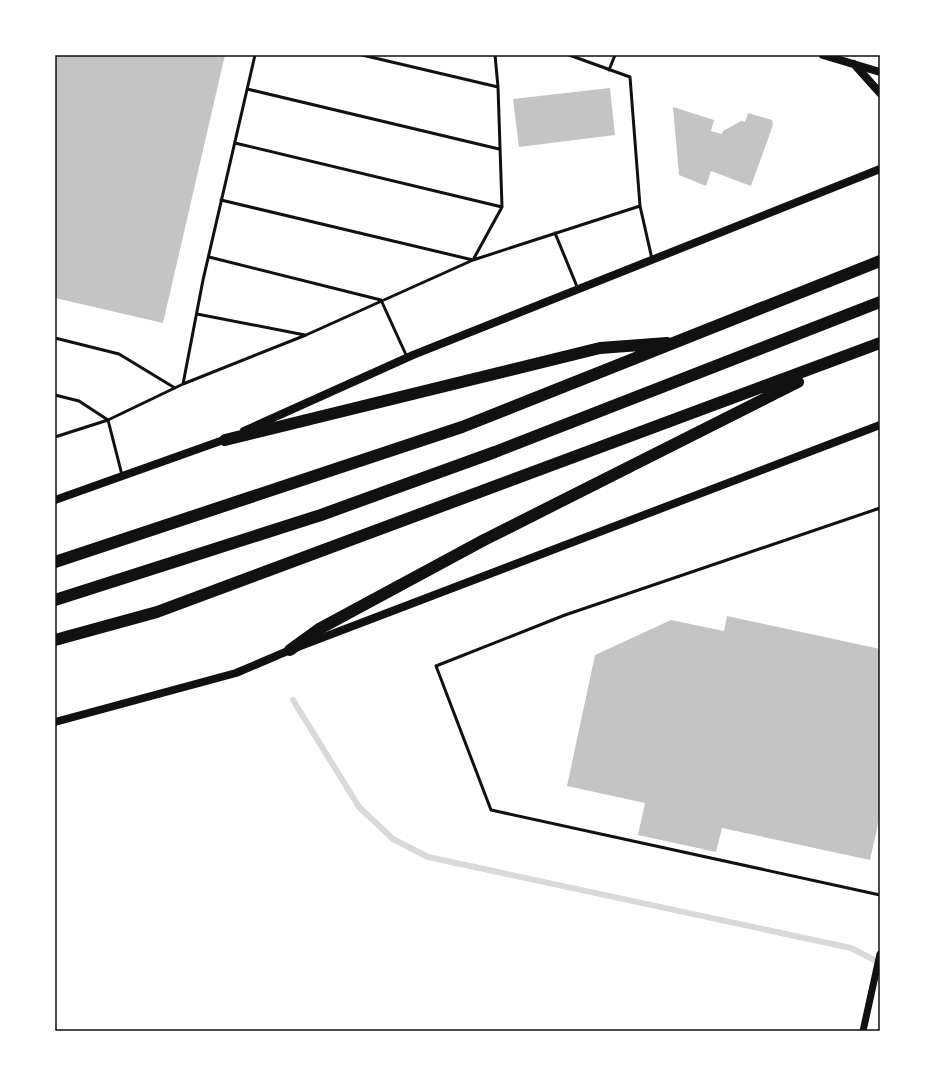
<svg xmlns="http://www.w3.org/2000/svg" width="935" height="1086" font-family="'Sofia Sans Condensed',sans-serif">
  <rect width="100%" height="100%" fill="#fff"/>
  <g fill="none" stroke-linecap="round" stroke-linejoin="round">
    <path stroke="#d9d9d9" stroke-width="6" d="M293,700L359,807L393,839L428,857L851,948L880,963"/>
  </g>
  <path fill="#c4c4c4" d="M55,55H225L163,323L55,298Z
    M610,88L615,135L519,147L513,99Z
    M673,107L714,120L711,131L722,134L723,131L741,121L745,122L748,113L772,120L773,125L751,186L711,171L706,186L679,175Z
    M727,616L880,649V815L870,860L722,828L716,852L638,835L645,803L567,786L595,655L671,620L724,631Z"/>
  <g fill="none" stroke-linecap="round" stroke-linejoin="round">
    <path stroke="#111" stroke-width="3" d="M362,55L498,87
      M569,55L630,77L640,206L652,259
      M609,70L615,55
      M247,89L499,149
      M235,143L502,207
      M221,200L473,260
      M555,233L578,289
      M209,257L381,300L407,357
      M473,260L502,207L498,87L495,55
      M197,314L305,335
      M55,338L119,354L175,388
      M183,384L203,280L255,55
      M55,395L79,401L108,420L122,475
      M55,437L108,420L183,384L306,335L473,260L640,206
      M880,508L565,615L436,666L491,810L880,895"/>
    <path stroke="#111" stroke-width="7" d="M863,1031L880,954"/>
    <path stroke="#111" stroke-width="8" d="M823,55L880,72
      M854,64L880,93
      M244,431L413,355L880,169
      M55,500L229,438
      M55,722L236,673L290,650L880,425"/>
    <path stroke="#111" stroke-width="12" d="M225,440L600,348L667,343
      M55,562L462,427L880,261
      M55,600L321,515L495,452L880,302
      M55,640L157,612L880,343
      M290,650L319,629L484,540L798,382"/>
  </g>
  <rect width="935" height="1086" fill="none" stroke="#ffffff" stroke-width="112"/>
  <rect x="56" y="56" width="823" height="974" fill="none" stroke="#111" stroke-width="1.5"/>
</svg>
